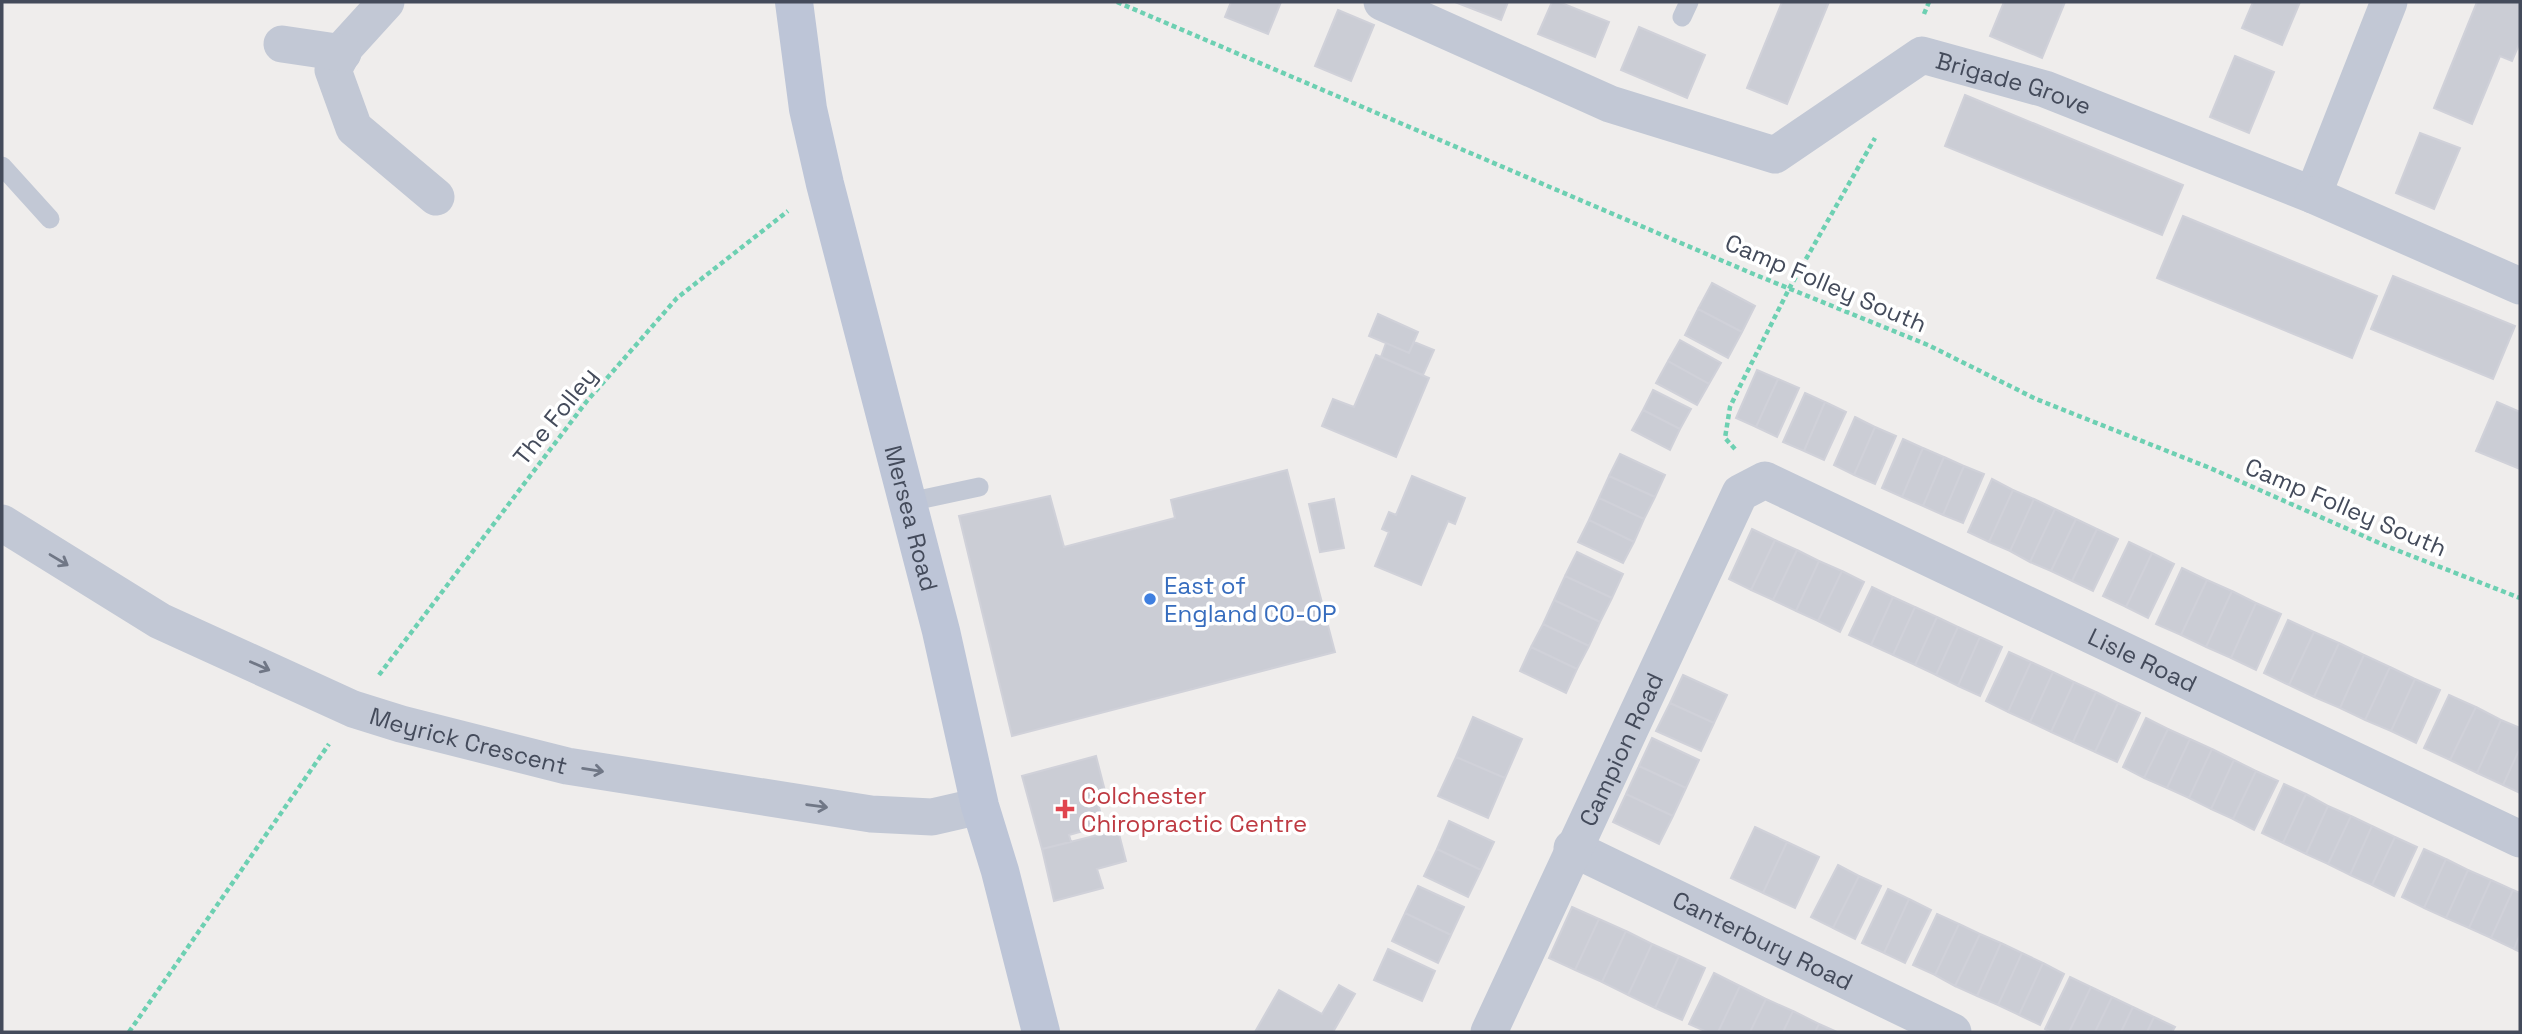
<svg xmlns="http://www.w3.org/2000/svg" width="2522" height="1034" font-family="'Space Grotesk',sans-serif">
  <rect width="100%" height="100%" fill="#efedec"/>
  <path fill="#cbcdd5" stroke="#d0d1d9" stroke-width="2" d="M1231,2H1281L1268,34L1225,17Z
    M1455,2H1508L1501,20Z
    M1552,2H1559L1609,22L1595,57L1538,34Z
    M1782,2H1829L1787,104L1747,88Z
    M2004,2H2065L2042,58L1990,36Z
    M2253,2H2300L2282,45L2242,28Z
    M2477,2H2520V42L2512,61L2500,56L2472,124L2434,108Z
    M1338,10L1374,25L1351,81L1315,66Z
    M1639,27L1705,55L1687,98L1621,70Z
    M2235,56L2274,72L2249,133L2210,117Z
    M1965,95L2183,185L2162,235L1945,146Z
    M2420,133L2460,148L2434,209L2396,193Z
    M2183,216L2377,296L2352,358L2157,278Z
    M2393,276L2515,326L2493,379L2371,329Z
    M1712,283L1755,306L1742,332L1698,309Z
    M1698,309L1742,332L1728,358L1685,335Z
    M1378,314L1418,332L1409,353L1369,336Z
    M1680,340L1721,363L1709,384L1668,361Z
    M1414,342L1434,350L1423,375L1381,357L1386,343L1409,353Z
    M1376,355L1429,378L1396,457L1322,426L1333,399L1354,407Z
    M1668,361L1709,384L1697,405L1656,383Z
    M1757,370L1778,379L1756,427L1736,418Z
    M1778,379L1799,388L1777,437L1756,427Z
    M1653,390L1691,409L1680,429L1643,410Z
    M1805,393L1825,402L1804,451L1783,442Z
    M1825,402L1846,412L1824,460L1804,451Z
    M2497,402L2520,412V469L2476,451Z
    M1643,410L1680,429L1670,450L1632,430Z
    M1855,417L1875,427L1854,475L1834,465Z
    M1875,427L1896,436L1875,484L1854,475Z
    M1903,439L1923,448L1902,497L1882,488Z
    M1923,448L1944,457L1923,506L1902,497Z
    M1620,454L1665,475L1655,497L1609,476Z
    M1944,457L1964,466L1943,515L1923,506Z
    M1964,466L1984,474L1963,523L1943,515Z
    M1287,470L1335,652L1012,736L959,516L1050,496L1064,547L1175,518L1171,500Z
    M1412,476L1465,498L1455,524L1448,521L1421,585L1375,566L1389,532L1382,529L1389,512L1396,515Z
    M1609,476L1655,497L1644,519L1599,498Z
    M1992,479L2013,490L1989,542L1968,532Z
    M2013,490L2034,499L2010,551L1989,542Z
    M1599,498L1644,519L1634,542L1589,520Z
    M1334,499L1344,548L1320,552L1309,504Z
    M2034,499L2055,509L2030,562L2010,551Z
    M2055,509L2076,519L2051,571L2030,562Z
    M2076,519L2097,529L2072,581L2051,571Z
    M1589,520L1634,542L1623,563L1578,542Z
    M1752,529L1775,540L1751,590L1729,579Z
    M2097,529L2118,539L2093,591L2072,581Z
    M1775,540L1797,550L1773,600L1751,590Z
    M2129,542L2152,553L2126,607L2103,596Z
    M1797,550L1819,561L1796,611L1773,600Z
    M1577,552L1623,574L1612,598L1565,576Z
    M2152,553L2174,564L2148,618L2126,607Z
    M1819,561L1842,571L1818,621L1796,611Z
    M2182,568L2207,580L2181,635L2156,624Z
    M1842,571L1864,582L1840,632L1818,621Z
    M1565,576L1612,598L1600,622L1554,600Z
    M2207,580L2232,591L2206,647L2181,635Z
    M1872,587L1893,597L1871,645L1849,635Z
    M2232,591L2256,603L2231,658L2206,647Z
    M1893,597L1915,607L1893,655L1871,645Z
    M1554,600L1600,622L1589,646L1543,624Z
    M2256,603L2281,614L2256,670L2231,658Z
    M1915,607L1937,617L1915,665L1893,655Z
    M1937,617L1958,627L1936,675L1915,665Z
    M2288,620L2314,632L2289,685L2264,673Z
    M1543,624L1589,646L1577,669L1531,647Z
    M1958,627L1980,637L1958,686L1936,675Z
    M2314,632L2339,643L2314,697L2289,685Z
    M1980,637L2002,647L1980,696L1958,686Z
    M2339,643L2364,655L2340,708L2314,697Z
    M1531,647L1577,669L1566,693L1520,671Z
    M2009,652L2031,662L2008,712L1986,701Z
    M2364,655L2390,667L2365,720L2340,708Z
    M2031,662L2053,672L2030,722L2008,712Z
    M2390,667L2415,679L2391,731L2365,720Z
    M2053,672L2074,682L2051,732L2030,722Z
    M1683,675L1727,695L1714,723L1670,703Z
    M2415,679L2440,690L2416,743L2391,731Z
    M2074,682L2096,692L2073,742L2051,732Z
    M2096,692L2118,703L2095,752L2073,742Z
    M2449,695L2476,707L2450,760L2424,748Z
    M1670,703L1714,723L1701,751L1656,731Z
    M2118,703L2140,713L2117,762L2095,752Z
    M2476,707L2501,720L2477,773L2450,760Z
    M1473,717L1522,739L1505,778L1456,757Z
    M2146,718L2168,729L2144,778L2123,767Z
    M2501,720L2520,728V748L2503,785L2477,773Z
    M2168,729L2190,739L2167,788L2144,778Z
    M1652,738L1699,760L1686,788L1639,766Z
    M2190,739L2212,749L2189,798L2167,788Z
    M2520,748V793L2503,785Z
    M2212,749L2234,760L2211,809L2189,798Z
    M1096,756L1105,791L1095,793L1104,825L1069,835L1071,842L1042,849L1022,776Z
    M1456,757L1505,778L1488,818L1438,796Z
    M2234,760L2256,771L2233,819L2211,809Z
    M1639,766L1686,788L1673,816L1626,794Z
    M2256,771L2278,781L2254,830L2233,819Z
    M2284,784L2306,794L2283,843L2262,833Z
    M1626,794L1673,816L1659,844L1613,822Z
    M2306,794L2328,806L2306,854L2283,843Z
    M2328,806L2351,816L2328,864L2306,854Z
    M2351,816L2372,826L2350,875L2328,864Z
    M1449,821L1494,842L1481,870L1437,849Z
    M2372,826L2395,837L2372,885L2350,875Z
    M1755,827L1787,842L1763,893L1731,878Z
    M1118,830L1126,861L1097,869L1103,888L1054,901L1042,849Z
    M2395,837L2417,847L2394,896L2372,885Z
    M1787,842L1819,857L1795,908L1763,893Z
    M1437,849L1481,870L1468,897L1424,876Z
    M2424,849L2446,859L2424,908L2402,897Z
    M2446,859L2468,870L2446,918L2424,908Z
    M1838,865L1859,876L1833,928L1811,917Z
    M2468,870L2491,880L2469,928L2446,918Z
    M1859,876L1881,886L1855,939L1833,928Z
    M2491,880L2513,890L2491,938L2469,928Z
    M1418,886L1464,907L1451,935L1405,913Z
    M1888,889L1909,899L1884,953L1862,943Z
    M2513,890L2520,893V934L2514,949L2491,938Z
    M1909,899L1931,910L1905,963L1884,953Z
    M1572,907L1599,919L1575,970L1549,958Z
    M1405,913L1451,935L1438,963L1392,941Z
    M1937,914L1959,924L1935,975L1913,965Z
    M1599,919L1626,931L1602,982L1575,970Z
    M1959,924L1980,934L1955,986L1935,975Z
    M1626,931L1652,944L1628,995L1602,982Z
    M1980,934L2001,943L1977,996L1955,986Z
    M2520,934V952L2514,949Z
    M2001,943L2022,953L1998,1005L1977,996Z
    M1652,944L1679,956L1655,1008L1628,995Z
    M1388,949L1435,971L1422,1001L1374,980Z
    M2022,953L2043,963L2019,1015L1998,1005Z
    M1679,956L1705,968L1682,1020L1655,1008Z
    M2043,963L2064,974L2040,1025L2019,1015Z
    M1714,973L1740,986L1718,1032H1707L1689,1024Z
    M2070,977L2091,987L2069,1032H2051L2045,1029Z
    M1339,985L1355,994L1333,1032H1255L1279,990L1322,1014Z
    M1740,986L1766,999L1750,1032H1718Z
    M2091,987L2112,997L2095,1032H2069Z
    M2112,997L2133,1007L2121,1032H2095Z
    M1766,999L1793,1011L1783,1032H1750Z
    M2133,1007L2154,1017L2147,1032H2121Z
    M1793,1011L1819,1024L1815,1032H1783Z
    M2154,1017L2175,1027L2172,1032H2147Z
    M1819,1024L1837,1032H1815Z"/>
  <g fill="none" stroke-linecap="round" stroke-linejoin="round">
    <path stroke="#6dd0b2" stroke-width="4.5" stroke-dasharray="5 3.5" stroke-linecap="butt" d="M1117,2L1751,273L1928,345L2036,399L2210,468L2386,546L2520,598
      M1924,14L1929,2
      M1735,449L1725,438L1730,407L1738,390L1790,287L1875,138
      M379,675L587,401L677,298L788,211
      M129,1032L329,744"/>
    <path stroke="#c2c8d5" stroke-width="19" d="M1682,17L1689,2
      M2,166L50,219
      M909,502L979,487"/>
    <g stroke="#c2c8d5" stroke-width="37">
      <path d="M386,2L346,46L333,70L354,128L436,197"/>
      <path id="s1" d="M1382,2L1610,104L1775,155L1922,55L2045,89L2313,195L2389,2"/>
      <path d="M282,44L343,53"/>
      <path d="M2313,195L2520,286"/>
      <path id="s2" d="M2,523L160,621L353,709L401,724L567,766L871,814L932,817L980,806"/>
      <path id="s3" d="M1572,848L1953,1032"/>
      <path id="s4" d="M1489,1032L1740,493L1765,480L2520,839"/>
    </g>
    <path stroke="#bdc5d7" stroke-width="38" id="s5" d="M794,2L808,109L825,184L941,631L980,806L1000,871L1041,1032"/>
  </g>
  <defs><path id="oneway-shaft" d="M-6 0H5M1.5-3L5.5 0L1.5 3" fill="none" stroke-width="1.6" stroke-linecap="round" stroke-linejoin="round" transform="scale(1.75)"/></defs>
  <g stroke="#707786">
    <use href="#oneway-shaft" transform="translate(59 560) rotate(31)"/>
    <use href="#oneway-shaft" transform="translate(260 666) rotate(24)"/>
    <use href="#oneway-shaft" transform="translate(593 770) rotate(9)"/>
    <use href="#oneway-shaft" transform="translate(817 806) rotate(8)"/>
  </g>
  <circle fill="#3f7fe0" stroke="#fff" stroke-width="2.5" cx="1150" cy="599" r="7"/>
  <path fill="#e0444e" stroke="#fff" stroke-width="2.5" d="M1061.5 798.5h7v7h7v7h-7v7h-7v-7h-7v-7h7z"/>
  <g text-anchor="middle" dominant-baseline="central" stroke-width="7" stroke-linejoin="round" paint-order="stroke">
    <g font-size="24" fill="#444b5b" stroke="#fff">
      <text stroke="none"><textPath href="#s1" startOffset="696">Brigade Grove</textPath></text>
      <text transform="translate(1826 283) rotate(23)">Camp Folley South</text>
      <text transform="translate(555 416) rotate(-51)">The Folley</text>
      <text transform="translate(2346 507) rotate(23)">Camp Folley South</text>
      <text stroke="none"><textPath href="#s5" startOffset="530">Mersea Road</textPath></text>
      <text stroke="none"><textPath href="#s4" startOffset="1041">Lisle Road</textPath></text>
      <text stroke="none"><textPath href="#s2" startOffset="518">Meyrick Crescent</textPath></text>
      <text stroke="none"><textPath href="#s4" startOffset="312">Campion Road</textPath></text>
      <text stroke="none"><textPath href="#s3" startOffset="212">Canterbury Road</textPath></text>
    </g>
    <g font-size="24" fill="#366cbe" stroke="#fff" text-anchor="start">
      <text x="1164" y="585">East of<tspan x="1164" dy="28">England CO-OP</tspan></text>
    </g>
    <g font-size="24" fill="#be3a42" stroke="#fff" text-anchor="start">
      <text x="1081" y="795">Colchester<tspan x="1081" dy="28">Chiropractic Centre</tspan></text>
    </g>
  </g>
  <rect width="2522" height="1034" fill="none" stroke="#444b5b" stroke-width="7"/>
</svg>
